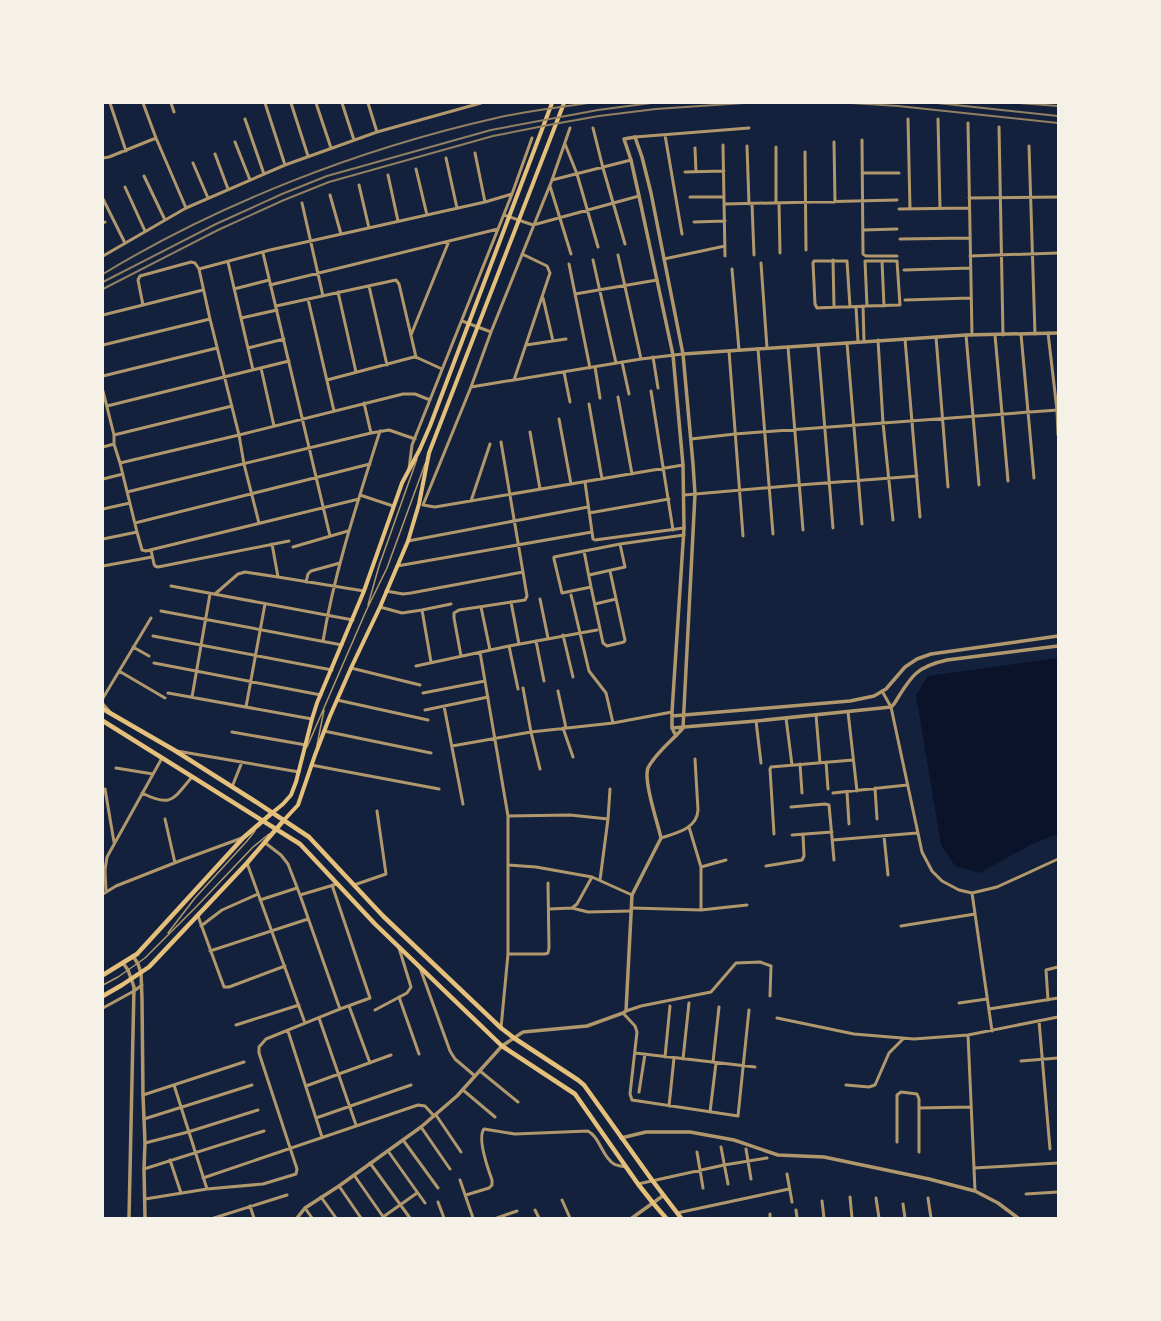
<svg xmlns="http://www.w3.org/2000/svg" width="1161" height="1321" font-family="Mulish,sans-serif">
  <rect width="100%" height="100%" fill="#14213d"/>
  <path fill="#0b132b" d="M1058,658V834L1032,844L980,873L955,866L941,845L916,695L928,676Z"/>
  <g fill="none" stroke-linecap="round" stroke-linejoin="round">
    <path stroke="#b1986c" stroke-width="1.5" d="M368,605L379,566L417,459
      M317,745L324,710
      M307,747L366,611L387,568L425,464
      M168,933L195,898L247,841L255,831
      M103,985L118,977L145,958L197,906L253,847L269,834"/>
    <path stroke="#b1986c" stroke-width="3" d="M110,103L126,151
      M143,103L156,138L186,208
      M171,103L174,112
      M265,103L285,165
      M291,103L308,156
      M316,103L331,148
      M342,103L354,140
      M368,103L377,132
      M245,119L264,174
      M908,119L910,209
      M938,119L940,208
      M968,123L972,335
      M999,127L1003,335
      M593,128L603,168L625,244
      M665,135L682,234
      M635,137L749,128
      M862,140L863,254L866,256H897
      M235,142L250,180
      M834,142L835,202
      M565,144L577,174L598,247
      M723,145L725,256
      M747,146L749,204
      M1029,146L1035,334
      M776,147V203
      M695,148L696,172
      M805,152L806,250
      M475,153L485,202
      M215,154L228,189
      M103,158L109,157L156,138
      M446,158L457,208
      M193,163L208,198
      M416,169L427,215
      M685,172L724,171
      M862,173H899
      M388,175L398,221
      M144,176L165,220
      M552,180L631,160
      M359,185L369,228
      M550,186L571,254
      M125,187L145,231
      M330,195L341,234
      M690,197H724
      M969,198L1058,197
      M103,199L125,243
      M302,203L323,296
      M779,203L780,253
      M725,204L897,200
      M752,204L754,255
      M899,209L969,208
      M504,215L533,225L639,196
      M694,222L725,221
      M103,223L105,222
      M863,230L897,229
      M900,239L970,238
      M263,253L330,536
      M618,255L641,359
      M103,256L186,208L285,165L377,132L481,103
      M970,256L1058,253
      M664,259L725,246
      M593,260L616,363
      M833,260L834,307
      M882,261L884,306
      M228,262L253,370
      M761,263L767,348
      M569,264L590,368
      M732,269L739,350
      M904,270L971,268
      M270,285L498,229
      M369,286L387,365
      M234,289L269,280
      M338,292L356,372
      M575,294L657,280
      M543,298L553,341
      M308,299L334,411
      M905,300L971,298
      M143,305L138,280L140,276L191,262L195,263L199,269
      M276,306L396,280L399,284L416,357
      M863,306L864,341
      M850,307L847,261H814L813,263L815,304L817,308C834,307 850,307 867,306L900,305L897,261H865L867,306
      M856,307L858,342
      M103,315L203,290
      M241,318L277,310
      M210,319L239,435L244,464L259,523
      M462,321L491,332
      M1048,333L1057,410L1058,435
      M1021,334L1034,478
      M411,335L449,241
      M966,335L979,485
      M995,335L1008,481
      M936,337L948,487
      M905,339L920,517
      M878,340L883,423L893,520
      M847,343L862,524
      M103,345L210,319L199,269L270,250L485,202L512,194L532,138
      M526,345L566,339
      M818,345L833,528
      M788,347L803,530
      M248,348L284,339
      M758,349L773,534
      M729,351L743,536
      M653,357L658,388
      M622,362L629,394
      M595,367L600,398
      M261,368L274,426
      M564,372L570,402
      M103,376L217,348
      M327,380L414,357L418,358L442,369
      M514,380L550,273L547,266L522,254
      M471,387L641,359L683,354
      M103,391L114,435V444L120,463L137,532L103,539
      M651,391L673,530
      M618,397L632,474
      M364,403L371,433
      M589,404L602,479
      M107,406L289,361
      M559,419L571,484
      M530,432L540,489
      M114,435L232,406
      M691,439L735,434L1058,410
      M103,447L114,444
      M120,463L239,435L403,394H415L430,400
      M409,469L412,445L512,194
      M103,479L123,474
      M585,482L593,539L595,540L684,528
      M127,492L371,433L389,430L415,439
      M360,495L393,506
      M684,495L799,485L917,476
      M471,501L490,444
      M423,505L471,387L491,332L552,180L570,128
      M423,505L435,507L683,465
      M103,509L130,503
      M589,513L669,499
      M135,523L370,464
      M137,532L142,550L146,551L359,499
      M408,541L588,507
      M272,544L278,577
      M293,547L348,531
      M151,550L154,564L155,566L158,567L289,541
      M584,551L591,587
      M103,566L152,557
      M397,566L592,532
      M610,571L625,640L624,642L607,646L603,643L591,587L562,593L554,559V557L620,544L684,535
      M589,575L625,567L620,544
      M306,582L308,574L311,571L340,563
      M171,586L353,620
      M386,591L403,594L411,593L523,572
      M215,594L238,574L245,572L278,577L364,591
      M571,595L589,671L606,693L613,723
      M540,599L548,638
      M511,602L519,644
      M595,604L616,599
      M380,607L402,613L422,610L451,604
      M481,607L490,650
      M422,610L431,662
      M161,611L342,645
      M563,635L573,677
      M153,636L332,670
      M323,641C335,569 358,501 380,431
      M536,641L544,681
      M509,646L518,689
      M133,647L149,656
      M480,652L508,816V954L501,1028
      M461,656L454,618V613L459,610L525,600L527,596L501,442
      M154,663L321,695
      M416,666L509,646L597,630
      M351,668L420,685
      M119,671L165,698
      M523,688L531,732L540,769
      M558,691L566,728
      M882,691L891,707L922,852L932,871L942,881L959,890L972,893L997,887L1058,859
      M168,693L312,719
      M423,693L485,681
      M192,697L210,594
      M103,698L151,618
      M337,700L428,720
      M103,704L110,712
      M444,706L463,804
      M246,707L265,604
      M425,710L488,697
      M848,712L857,791
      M816,715L820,763
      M786,718L792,765
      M756,721L761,763
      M563,728L573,757
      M324,731L431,753
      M232,732L306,745
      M452,746L531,732L613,723L672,712
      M177,751L299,772
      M826,762L828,789
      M800,764L802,793
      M311,765L439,789
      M116,768L153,774
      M232,787L242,762
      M875,788L877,819
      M105,789L114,842
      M847,792L849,824
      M142,793C172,808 173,799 192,777
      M833,793L907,785
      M791,807L825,804L829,805L834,860
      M508,816L570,815L608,819
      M165,819L175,863
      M689,827L701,867V910
      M774,834L770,769L771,767L853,760
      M792,835L832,832
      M884,836L888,875
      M661,838C676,833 697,829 698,810L695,759
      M833,840L917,833
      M264,842L281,855L288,864L300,895L340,1009
      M247,863L305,1023
      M508,865L536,867L592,877L632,895
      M766,866L802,860L804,856L803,834
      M701,867L726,860
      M600,880L608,819L610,789
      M354,885L386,874L377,811
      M106,892L105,870L107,857L162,758
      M972,893L992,1031
      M103,894L116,886L182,860L242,838
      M300,895L337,884
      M260,900L297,888
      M572,908L588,912L631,911
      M632,908L701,910L747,905
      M549,909L572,908L577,904L592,877
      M198,916L224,987H229L285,966
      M201,926L222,910L258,894
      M901,926L975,914
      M210,951L308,919
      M508,954H545L548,953L549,948L548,883
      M420,968L450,1051L455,1059L475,1076
      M399,997L419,1054
      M1048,1000L1046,970L1058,967
      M959,1003L987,999
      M349,1006L370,1063
      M103,1008L134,991L142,985
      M989,1009L1058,998
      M375,1010L407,993L411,987L399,948
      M626,1011L641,1006L711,992L736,963L760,962L771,966L770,996
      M623,1013L635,1026L637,1032L630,1094L632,1100L738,1116L749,1010
      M319,1018L356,1125
      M777,1018L854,1034L914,1039L968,1035L1058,1017
      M1039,1021L1050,1149
      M236,1025L299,1005
      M288,1031L322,1137
      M968,1035L975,1191
      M635,1053L755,1067
      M665,1057L670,1006
      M683,1059L689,1003
      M1021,1061L1058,1058
      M713,1062L719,1007
      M480,1071L518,1102
      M174,1085L207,1189
      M846,1085L869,1087L875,1085L889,1053L903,1039
      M306,1086L391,1055
      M463,1090L495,1117
      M639,1092L645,1054
      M143,1095L244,1062
      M669,1106L674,1058
      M919,1108L971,1107
      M710,1112L716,1063
      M436,1115L461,1152
      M316,1118L411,1085
      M144,1119L252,1085
      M421,1127L450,1169
      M403,1140L438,1188
      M897,1142V1095L901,1092L917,1094L919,1099V1152
      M145,1143L188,1132L258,1110
      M721,1147L728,1184
      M746,1149L751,1179
      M388,1151L425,1203
      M697,1152L703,1188
      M170,1160L181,1193
      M370,1163L410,1218
      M974,1168L1058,1163
      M144,1169L264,1131
      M787,1174L792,1202
      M354,1175L384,1218
      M203,1178L418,1105L425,1106L434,1116
      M460,1180L473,1218
      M638,1184L724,1165L767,1158
      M339,1186L361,1218
      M1026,1194L1058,1192
      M466,1195L489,1188L492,1185V1180C488,1169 477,1138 484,1129L515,1134L588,1131C600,1137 602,1157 614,1164C617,1166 622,1166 626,1167
      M321,1197L336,1218
      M850,1197L852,1218
      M876,1198L879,1218
      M928,1198L931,1218
      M145,1199L207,1189L263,1184L296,1174L297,1169L259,1053V1047L266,1039L340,1009L370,998L332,885
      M562,1200L570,1218
      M822,1201L824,1218
      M438,1202L444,1218
      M903,1204L905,1218
      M250,1206L254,1218
      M305,1208L312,1218
      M535,1210L539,1218
      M796,1210L797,1218
      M677,1213L789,1189
      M770,1214V1218
      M383,1217L417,1193
      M214,1218L287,1195
      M497,1218L517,1211"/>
    <path stroke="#b1986c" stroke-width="3.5" d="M683,354L966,335L1058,333
      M672,716L850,701L874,696L886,689L905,667L917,659L931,654L1058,636
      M672,728L756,721L891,707L894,704C911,677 915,667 947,660L1058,646
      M133,956L138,964L141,973L142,999L143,1095L145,1143L144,1169L145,1218
      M123,963L128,970L134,987L129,1218
      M621,1138L646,1132H690L734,1140L778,1155L824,1157L929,1179L975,1191L998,1203L1018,1218
      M297,1218L305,1208L339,1186L421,1127L457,1096L502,1046L523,1032L587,1026L623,1013L626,1011L632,895L661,838C658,824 643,780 648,768C656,752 672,741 683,728L695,494L693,464L683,354L651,193L642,157L635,137L624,139L631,160L639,196L673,355L683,465L684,528L672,712V728L676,736
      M632,1218L664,1195"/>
    <path stroke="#e5c07b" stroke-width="4" d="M272,813L283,804L291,795L296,782L312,719L317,703L364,591L402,483L420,449L430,426L552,103
      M284,820L298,805L315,755L330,716L351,668L380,607L408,541L419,504L429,453L564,103"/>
    <path stroke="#e5c07b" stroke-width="4.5" d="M103,709L174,750L253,800L309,837L383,916L501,1028L514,1038L578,1080L584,1085L652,1180L681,1218
      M103,721L300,844L375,924L502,1046L575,1094L638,1184L653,1203L666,1218
      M103,975L137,954L243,838L272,813
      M103,996L122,985L149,967L247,863L284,820"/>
    <path stroke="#918062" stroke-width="2" d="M851,103L898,106L1058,123
      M937,103L1058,116
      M1019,103L1058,106
      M103,274C220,203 360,149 492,119C524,111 556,108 588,103
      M103,282L216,224L282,194L327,176L491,130L598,110L651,103
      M103,289L218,230L284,200L329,182L493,136L554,124L599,116L656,109L744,103"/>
  </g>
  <rect width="1161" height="1321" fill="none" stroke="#f6f1e7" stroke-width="208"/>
</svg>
